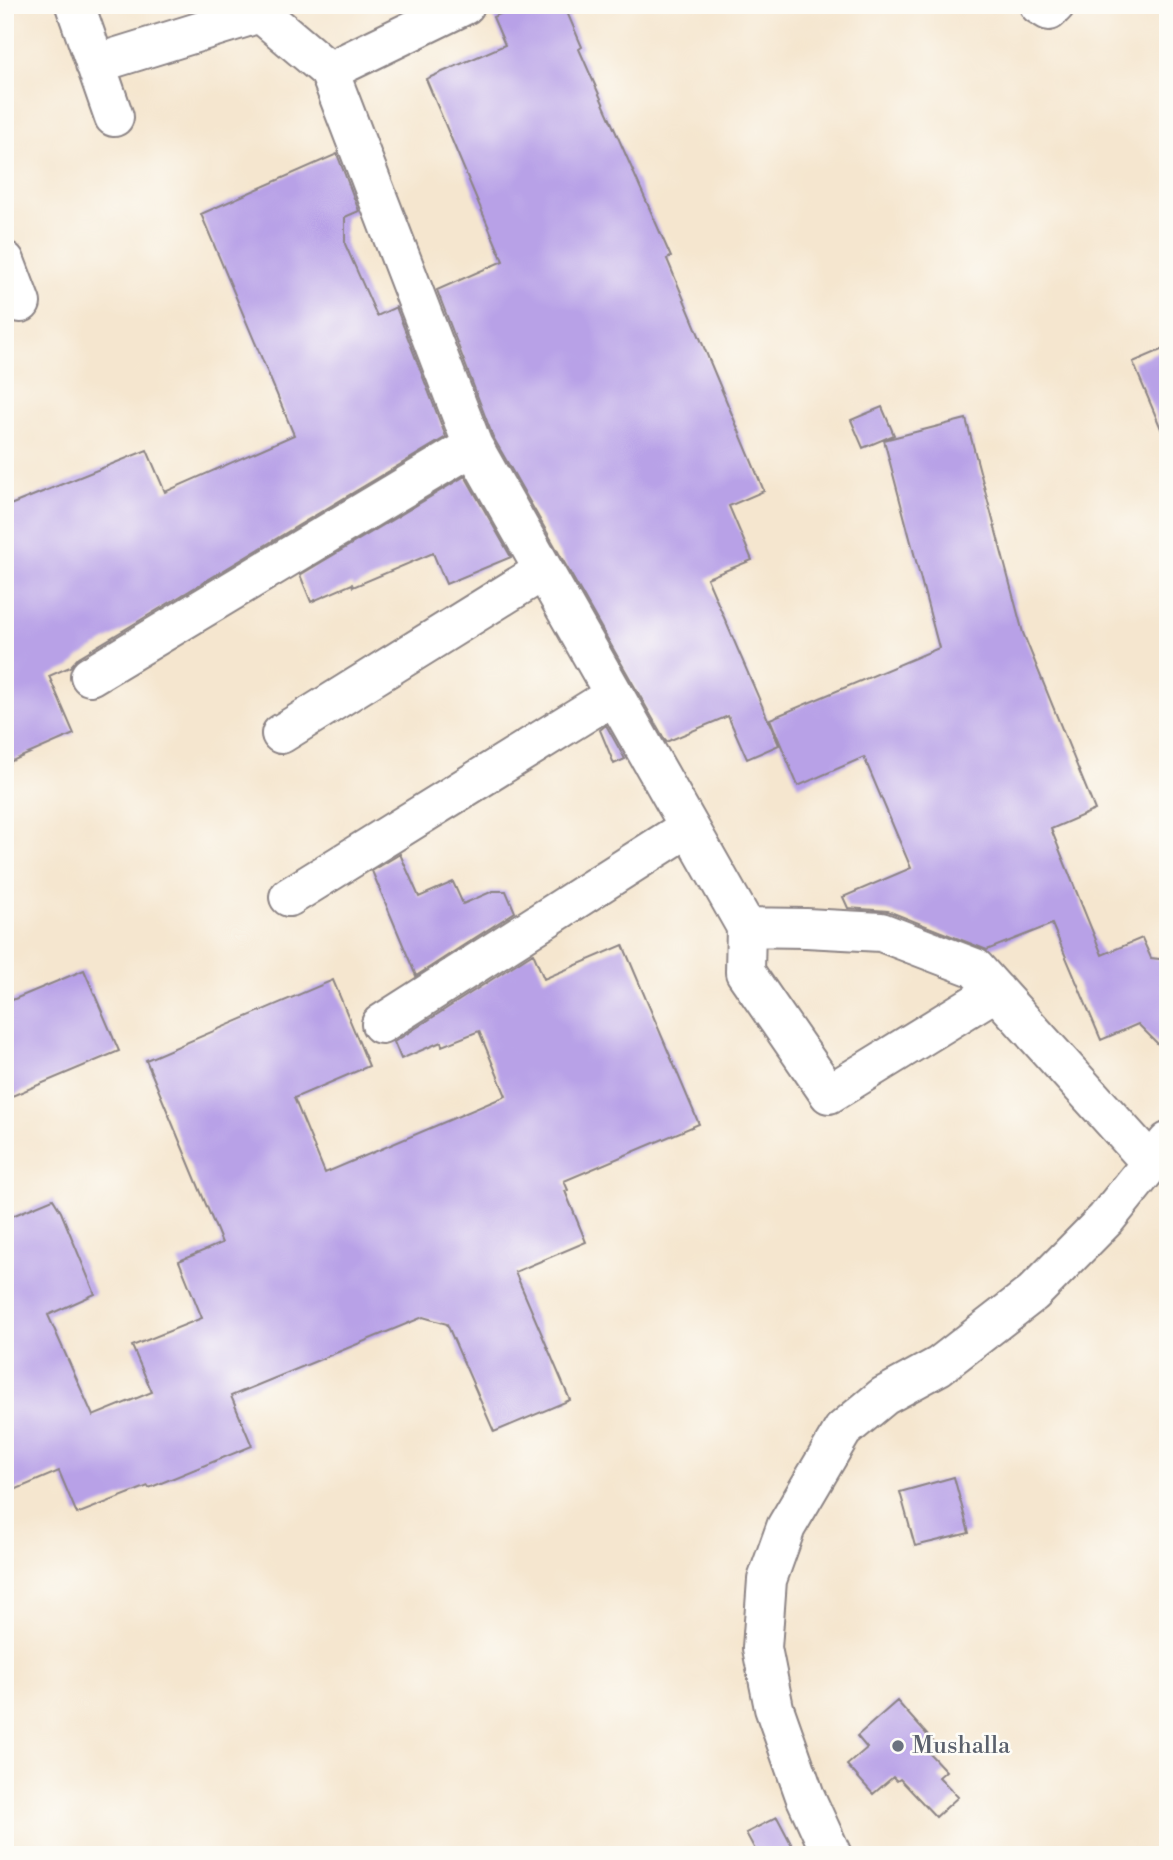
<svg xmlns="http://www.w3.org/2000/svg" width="1173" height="1860" font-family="'Libre Bodoni',serif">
  <rect width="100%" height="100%" fill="#fdfcf7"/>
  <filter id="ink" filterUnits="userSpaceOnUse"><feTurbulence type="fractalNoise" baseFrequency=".0143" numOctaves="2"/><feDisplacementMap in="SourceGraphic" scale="14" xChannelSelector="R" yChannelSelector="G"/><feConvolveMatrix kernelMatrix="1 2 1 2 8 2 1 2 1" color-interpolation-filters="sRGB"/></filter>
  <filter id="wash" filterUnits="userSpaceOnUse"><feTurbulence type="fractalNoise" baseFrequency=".00686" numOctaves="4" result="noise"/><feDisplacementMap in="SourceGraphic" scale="28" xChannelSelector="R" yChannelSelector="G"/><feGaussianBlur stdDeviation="1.57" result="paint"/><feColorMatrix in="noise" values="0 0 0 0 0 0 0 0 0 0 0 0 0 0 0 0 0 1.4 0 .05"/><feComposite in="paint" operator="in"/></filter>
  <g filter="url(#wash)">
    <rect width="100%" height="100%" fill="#f5e6cf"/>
    <g id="blocks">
      <path fill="#b8a1e7" d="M521,5H564L582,47L579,49L671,257L667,259L764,491L729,506L752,560L707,578L779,745L747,759L728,716L666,742L493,437L437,290L503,261L426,79L505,45L493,17Z
        M337,154L359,211L345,217V244L377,316L396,307L446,437L79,657L70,667L49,676L74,734L5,764V507L147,450L165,492L294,435L201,214Z
        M1168,347V443H1167L1133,362Z
        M882,407L894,435L863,448L851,420Z
        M966,419L1023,633L1095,810L1051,829L1102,955L1142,938L1151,958L1168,960V1054L1138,1024L1101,1040L1052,924L987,950L888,911L848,908L843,897L911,868L864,757L798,786L770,719L939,648L884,440Z
        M465,476L511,557L446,584L433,553L353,587L352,584L311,602L300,575Z
        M606,725L625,759L614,764L600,730Z
        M400,854L419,897L453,882L463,904L493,891H506L515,912L416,976L372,871Z
        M623,945L699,1124L564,1181L568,1190L565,1191L586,1242L515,1272L570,1400L494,1432L447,1324L423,1317L231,1396L252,1446L149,1488L148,1486L77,1514L59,1471L5,1494V1219L53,1199L61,1212L95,1294L48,1315L93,1416L152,1392L132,1346L202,1318L179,1261L222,1243L146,1060L333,980L369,1066L294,1098L325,1173L506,1096L479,1031L442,1046L441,1042L401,1059L394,1042L533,953L544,979Z
        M84,970L119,1051L5,1099V1003Z
        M954,1477L969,1533L915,1546L900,1492Z
        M897,1701L937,1746L929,1753L946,1771L939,1777L958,1797L936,1817L900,1779L897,1781L893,1777L873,1794L847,1765L867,1748L857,1736Z
        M777,1817L797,1855H758L746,1833Z"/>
    </g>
  </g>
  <g filter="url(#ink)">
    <use href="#blocks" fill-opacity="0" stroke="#8c8485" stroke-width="2"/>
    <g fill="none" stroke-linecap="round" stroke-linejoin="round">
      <defs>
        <path id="minor" d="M75,5L114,117
          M251,5L329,71L473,446L746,927L745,972L829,1094L996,991
          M1039,5L1049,11L1055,5
          M95,64L260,13
          M329,71L465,5
          M5,261L21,303
          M90,676L473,446
          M281,734L543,571
          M289,897L614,695
          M746,927L806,928L881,932L975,968L1151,1163
          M381,1024L689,827
          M832,1855L805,1796L774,1708L762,1648L767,1580L786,1527L843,1430L884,1396L939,1366L1033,1293L1106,1219L1168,1142"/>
      </defs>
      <use href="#minor" stroke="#8c8485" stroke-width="42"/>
      <use href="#minor" stroke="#fff" stroke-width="38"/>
    </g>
  </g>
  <circle fill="#6b7280" stroke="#fdfcf7" stroke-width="2.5" cx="898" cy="1746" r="7"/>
  <g text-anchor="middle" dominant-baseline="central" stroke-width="5" stroke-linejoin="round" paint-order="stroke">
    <g font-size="24" fill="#5b616d" stroke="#fdfcf7" text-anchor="start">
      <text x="912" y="1746">Mushalla</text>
    </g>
  </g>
  <rect width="1173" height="1860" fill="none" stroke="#fdfcf7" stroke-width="28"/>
</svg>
